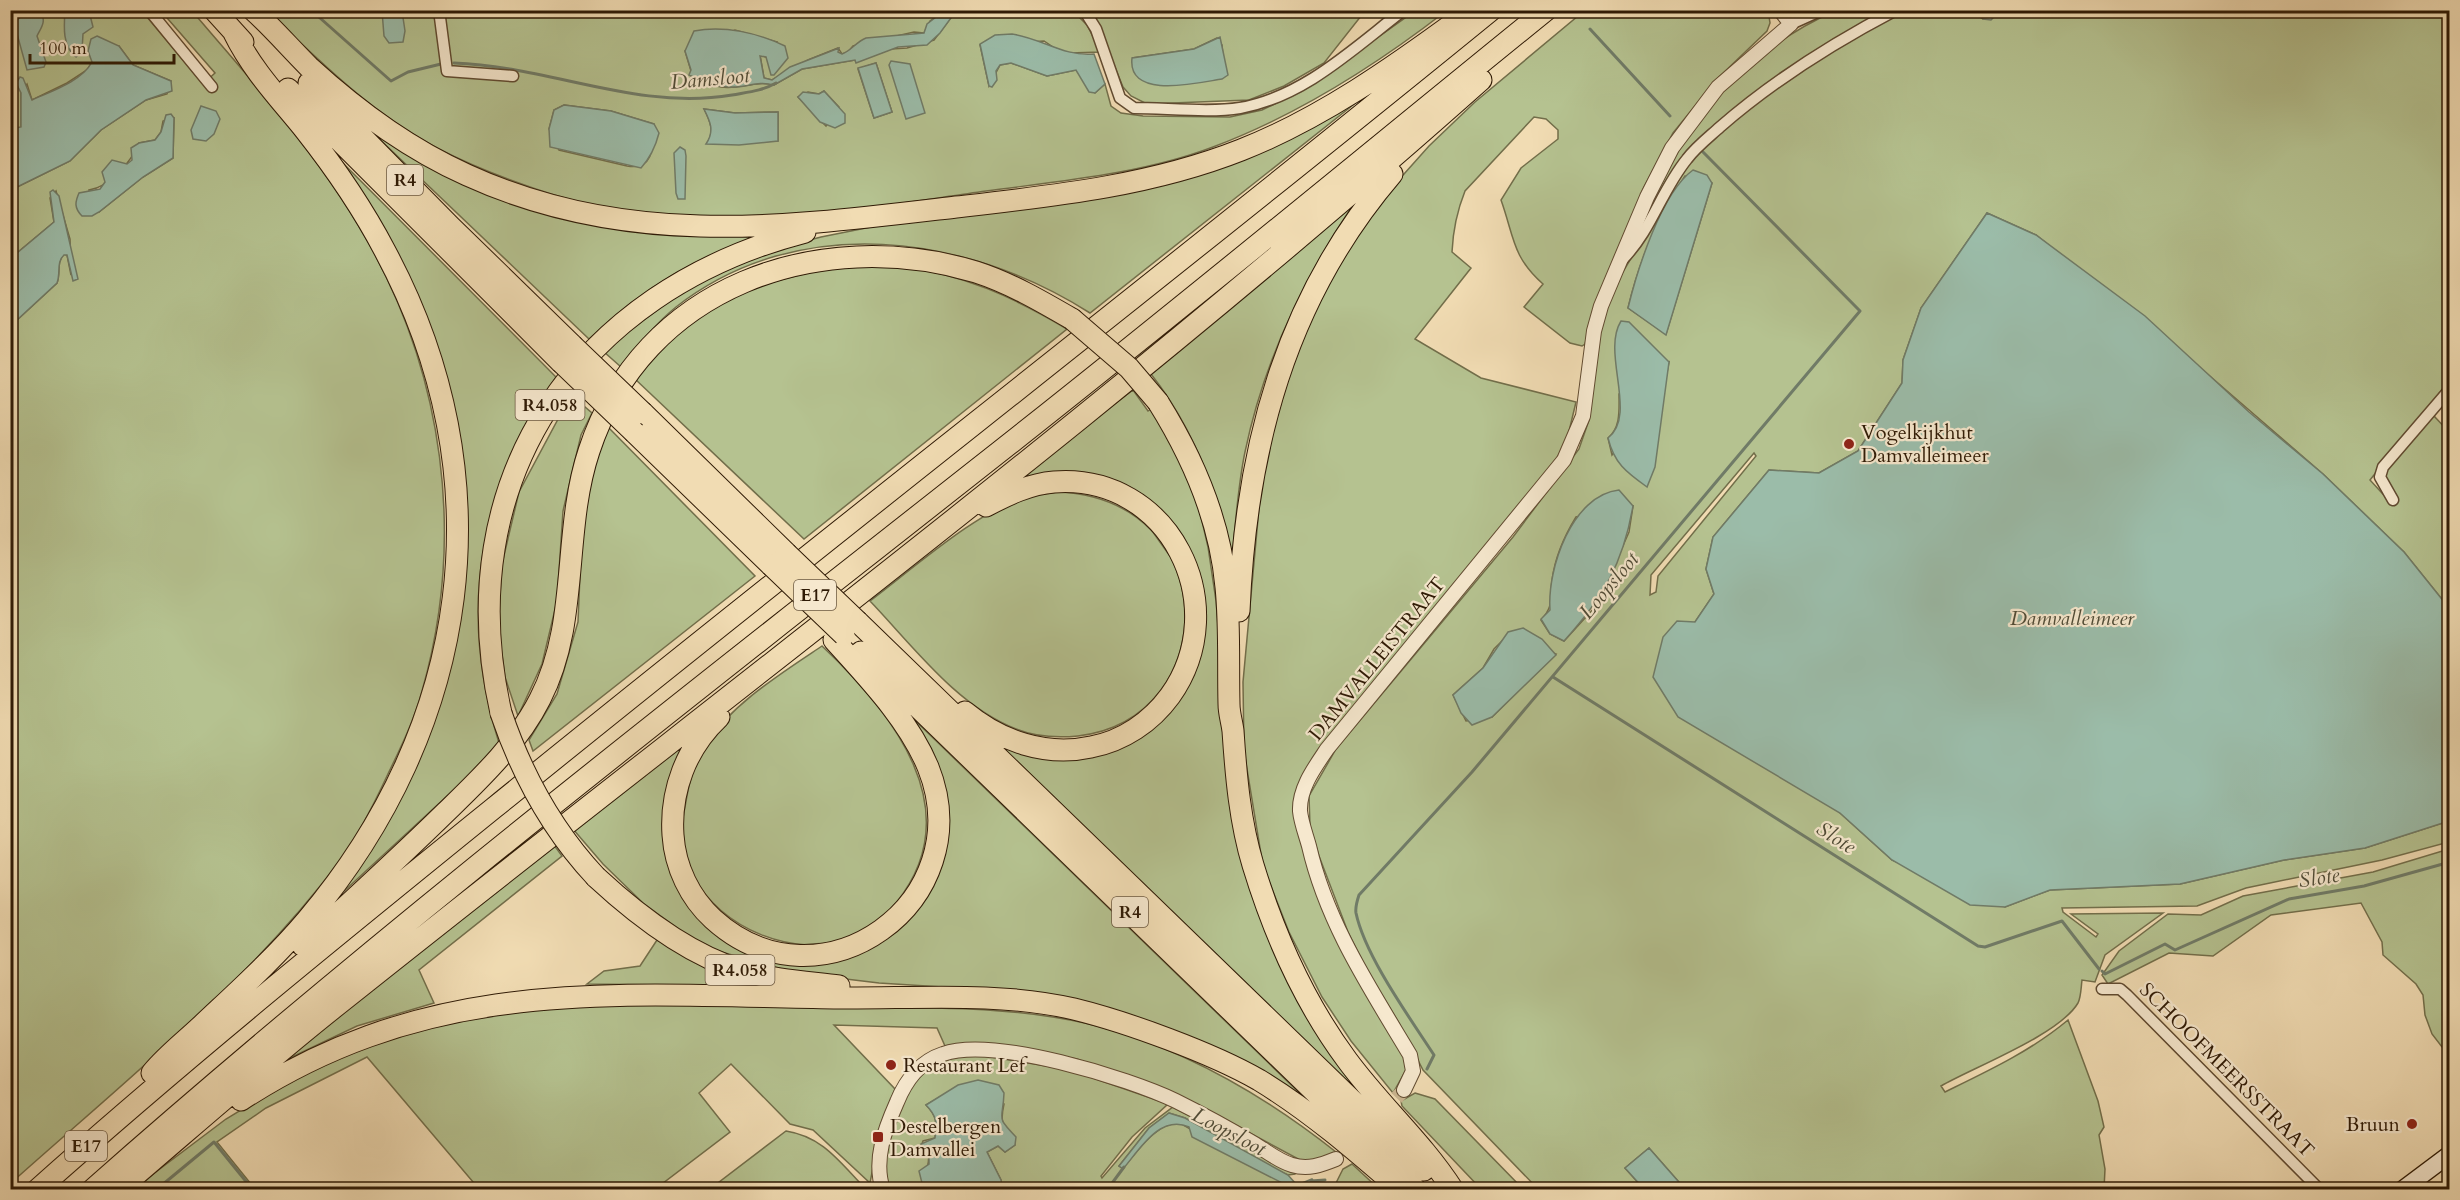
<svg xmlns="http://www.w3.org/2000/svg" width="2460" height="1200" font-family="Cardo,serif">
  <rect width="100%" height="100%" fill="#f1dcb3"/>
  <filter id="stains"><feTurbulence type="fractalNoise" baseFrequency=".00333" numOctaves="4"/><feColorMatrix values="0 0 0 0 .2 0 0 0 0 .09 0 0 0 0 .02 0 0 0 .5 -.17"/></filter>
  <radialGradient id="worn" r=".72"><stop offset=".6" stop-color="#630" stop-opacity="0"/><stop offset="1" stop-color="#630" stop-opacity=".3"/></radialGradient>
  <path fill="#b5c290" stroke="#726e4a" stroke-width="1.5" fill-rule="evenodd" d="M1768,10L1770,23L1767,31L1717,79L1673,133L1644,187L1600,292L1585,344L1582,346L1570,343L1524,307L1543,284C1512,257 1514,236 1501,200L1521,168L1558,139V130L1546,119L1534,117L1465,191C1457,211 1453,230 1452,252L1471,268L1415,339L1481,378L1576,402L1566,444L1554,462L1325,742L1298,831L1315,889L1338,943L1404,1056L1406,1070L1393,1093L1351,1041L1322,997L1289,932L1263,866L1244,751L1243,682L1263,465L1301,335L1330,278L1379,202L1429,146L1475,102L1584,11Z
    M2000,10L2449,11V381L2370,480L2392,504L2384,475L2387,470L2433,415L2449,432V608L2404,552L2323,474L2197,365L2036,235L1987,213L1921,308L1903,360L1902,383L1858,451L1819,473L1769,470L1713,537L1706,569L1714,594L1695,622L1840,813L1892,860L2005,907L2050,890L2180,884L2284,860L2365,848L2449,821V842L2382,860L2246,888L2197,906L2062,908L2063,912L2096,937L2098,934L2071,914L2163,913L2105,955L2095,982L2082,980C2081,988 2081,997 2078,1003C2059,1035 1974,1067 1941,1086L1945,1092C1988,1071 2031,1051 2068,1020L2098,1101L2104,1127L2099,1135L2105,1169L2104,1189L1797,1190L1796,1186L1790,1190L1685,1189L1649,1148L1625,1168L1644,1189H1538L1423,1070L1399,1023L1369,974L1348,932L1319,856L1310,826L1309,796L1336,749L1513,537L1579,449L1589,420L1597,339L1606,309L1621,275L1693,155L1777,85L1855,36L1905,11H1971L1983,19L1997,15ZM1685,176L1712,183L1666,334L1628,308C1640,258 1657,219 1685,176ZM1669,362L1665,383L1612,455L1608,438C1621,427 1619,410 1619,394ZM1754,453L1756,456L1658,576L1656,592L1650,595L1651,575ZM1633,506L1629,532L1603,591L1595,607L1564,641L1550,634L1541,620C1555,605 1549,598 1552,580C1555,558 1565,535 1576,517ZM1506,637L1556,654L1492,717L1466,721L1453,695L1483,668L1494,649Z
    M11,11H142L203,84L215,73L161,11H192C253,82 317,153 364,235C444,373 466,537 422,691C414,721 400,749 387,776C373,806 358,836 339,862C247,984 124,1082 11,1183L10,330L16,321L57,283C61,273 56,262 64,254L67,255L71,275L70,239L56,191L50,198L54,222L11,258V190L70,161L101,130L146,100L167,94L171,81L133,65L119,46L92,62L87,70L67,83L32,100L27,84L21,92V127L16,130L11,129ZM174,118L173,158L143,177L99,212L89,190C110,187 131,162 139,143L155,140L161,132L163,121Z
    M267,11H944L930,21L924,33L914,32L853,46L848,52L842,54L838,48L808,60L772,80L764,78L760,55L766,57L777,42L735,30L685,51L691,71C700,76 711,85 721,87C740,90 755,80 774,85L802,69L855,60L856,62L891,49L907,48L934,40L956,11H1073L1087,25L1101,52L1069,53L1056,49L1044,41L980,45L989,86L1000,65L1011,63L1047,76L1076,70L1095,93L1105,84L1111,106L1121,113L1143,116L1230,117L1262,110L1302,91L1415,11H1446C1375,66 1298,115 1213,147C1142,174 1061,181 986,191C872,207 754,229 639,214C577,206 493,177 437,148C374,115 318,60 267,11ZM876,63L892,112L874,118L858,69ZM824,91L839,107L826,126L798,97L808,92L819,94ZM564,105L611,111L654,124C653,144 655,171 627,166L559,150L549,129L554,110ZM704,109L735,113L778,112V141L707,143C715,132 710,121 704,109Z
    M1092,11H1365L1324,63L1284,86L1249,100L1147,104L1131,96L1123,87ZM1217,38L1222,45L1223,56L1132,58L1194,49Z
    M1835,11H1889L1856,28L1687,154L1636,241C1672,140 1735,55 1835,11Z
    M1367,94L1090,313C966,234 799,211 676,307C655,324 637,346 621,367L603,351L689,286L775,249L821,237L886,224L1095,195Z
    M367,121L498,194L771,231C696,258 647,284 589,339L372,132Z
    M317,137L556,377C479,494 457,608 499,743L459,785L328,906L449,653L448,398Z
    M1355,202C1303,279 1264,360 1245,452C1237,490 1235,531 1231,570C1225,544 1221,517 1213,492C1200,450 1177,407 1151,374Z
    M835,266C857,266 879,265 900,267C962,273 1015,298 1067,329L804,539L635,379L668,339L740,290Z
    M1133,390L1148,411L1151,409L1179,458L1198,504L1208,547L1216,601L1234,828L1364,1094L1358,1093L994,739L1041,753L1158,717L1199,597L1123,490L1004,488Z
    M571,395L592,413L581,435L563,511L557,601L542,664L518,716L505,677L498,626L502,564L519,492Z
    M608,427L755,576L533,751L529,740L557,694L578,622L582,528L591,476Z
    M1057,492C1224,498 1224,719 1078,736C1057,738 1036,737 1016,729C957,706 913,646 870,601C910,571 982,507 1029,496C1038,494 1048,494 1057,492Z
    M822,646C892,712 971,810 896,903C876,928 841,946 808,945C745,942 681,895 682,828C682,819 685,809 686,801C689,784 693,764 702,749C730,705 780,674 822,646Z
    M894,700L1314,1107L1221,1053L990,990L879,983L796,973L718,951L695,941L643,903L603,864L573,829L698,731L688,745L673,871L750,949L878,939L943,832Z
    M554,845L562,856L419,970L434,1003L357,1026L290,1058L289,1055Z
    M2449,849L2450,1001C2433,1013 2451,1032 2449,1046L2442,1047L2432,1034L2425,1015L2423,995L2416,984L2383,955L2382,942L2361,903L2271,915L2213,956L2169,953L2108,984L2102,975L2119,951L2168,914L2201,915L2243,896L2373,872Z
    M657,940L755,983L754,986L587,984L604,971L640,966Z
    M572,1004C671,1005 769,1005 867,1007C942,1008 1023,1007 1097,1026C1185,1049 1265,1096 1336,1152L1315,1160H1300L1194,1103L1077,1059L998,1045L945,1046L937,1028L834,1025L895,1089L882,1121L870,1183L813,1130L790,1124L731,1064L699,1093L730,1132L658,1187L659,1189H479L367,1057L266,1108L217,1142L255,1189L132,1190L226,1119L310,1068L432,1024Z
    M979,1055L1070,1070L1168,1104L1132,1137L1101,1176L1102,1178L1145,1128L1173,1107L1297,1170L1295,1174L1288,1175L1276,1170L1185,1118L1169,1113L1149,1128L1119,1166L1123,1168C1138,1151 1155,1123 1180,1123L1294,1189H1002L1001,1180L987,1152L998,1146L1005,1152L1015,1145C1008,1124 998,1130 1004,1104L956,1088L926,1105C937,1116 937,1123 935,1138L923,1141L921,1147L929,1152C929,1166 926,1178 918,1189L888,1190C887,1182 883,1174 884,1167C885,1138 902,1087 925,1069C940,1057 962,1057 979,1055Z
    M1415,1093L1435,1099L1523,1189H1481L1402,1106L1401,1101Z
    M786,1131C824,1137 840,1163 866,1189H710Z
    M1352,1164L1379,1189H1333L1343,1169Z"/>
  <path fill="#9bbca9" stroke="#707b67" stroke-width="1.5" d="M27,11H41C46,22 42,26 37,36L46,62L44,67L27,70L14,23Z
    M65,11H89L93,27L83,34L82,51L76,57C62,47 64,25 65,11Z
    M382,11H402L405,31L403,42L389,43L384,36Z
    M944,11H956L940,33L927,45L898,47L856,63L855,60L802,69L774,85C759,81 750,86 736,87C719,88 704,83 689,75L691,70L685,51L694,31C724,25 758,33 785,46L788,58L774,75H771L766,57L760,56L764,78L772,80L790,67L839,48L838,52L842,54C851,51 856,42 866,38L924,33L927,24Z
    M1971,11H2000L1991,20L1983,19Z
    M1012,34C1041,38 1064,57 1094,54L1105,84L1095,93L1089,92L1076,70L1047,76L1011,63L1000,65L996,71L997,80L992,87L989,86L980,44L995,35Z
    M97,36L119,46L133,65L171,81L172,91L146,100L101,130L70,161L11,190V129L21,127V93L16,83L20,77L23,78L32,100C52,91 82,81 92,62L88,51L91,39Z
    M1220,37L1228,75L1222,79C1201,82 1127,101 1132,58L1194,49Z
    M891,61L910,64L925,113L906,119L889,65Z
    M876,63L892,112L874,118L858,68Z
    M824,91L845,114V123L835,128L820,122L798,97L803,92L819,94Z
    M564,105L611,111L654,124L659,133C656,145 650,158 641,168L550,147L549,129L554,110Z
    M201,106L216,111L220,119L214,134L206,141L193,139L191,130Z
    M704,109L735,113L778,112V141L739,145L706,144C715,131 710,121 704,109Z
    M171,114L174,118L173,158L143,177L99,212L92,216H82C74,208 75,202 79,193L100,189L105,182L102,172L112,160L127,164L132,160L131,148L139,143L155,140L161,132L166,115Z
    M680,147L685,150L686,156L685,199H678L676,193L674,153Z
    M1693,170L1707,175L1712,183L1666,335L1628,308C1637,271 1661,193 1693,170Z
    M53,190L59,196L78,279L73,281L67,255H64C56,262 61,273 57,283L16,321L11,330V258L54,222L50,192Z
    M1987,213L2036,235L2145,316L2249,412L2323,474L2404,552L2449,608V821L2365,848L2284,860L2180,884L2050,890L2005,907L1970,905L1892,860L1840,813L1678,717L1653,677L1663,637L1677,621L1695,622L1714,594L1706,569L1713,537L1769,470L1819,473L1858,451L1902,383L1903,360L1921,308Z
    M1621,321L1629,322L1669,362L1655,467L1647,487C1626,472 1614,463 1608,438C1638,415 1601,353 1621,321Z
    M1619,490L1633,506C1623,564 1603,598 1564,641L1550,634L1541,619L1550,610C1547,569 1572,495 1619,490Z
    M1523,628L1542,639L1556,655L1492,717L1472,725L1461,713L1453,695L1483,668L1508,632Z
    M978,1080L999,1085L1004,1093C1003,1122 995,1115 1016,1137L1015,1145L1005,1152L998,1146L987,1152L1001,1180L1002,1189H918L922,1183L919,1171L929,1164V1152L921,1144L935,1138C937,1123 937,1116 926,1105L958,1085Z
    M1169,1113L1185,1118L1288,1175L1297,1185L1312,1179L1315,1183L1294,1189L1192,1137L1189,1127C1160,1114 1140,1149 1123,1169L1119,1166L1149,1128Z
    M1649,1148L1685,1189H1644L1625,1168Z"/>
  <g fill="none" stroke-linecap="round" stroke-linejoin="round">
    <path stroke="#707b67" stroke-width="3" d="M311,10L391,81L408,72L441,64
      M1590,29L1670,116
      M454,63C549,66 636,111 732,95C748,92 762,91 776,83
      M1553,677L1978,946L1985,947L2062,921L2099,969
      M2102,971L2105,974L2165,944L2175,950L2289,899L2364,886L2450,862
      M1427,1069L1434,1055C1410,1018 1365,956 1356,913C1355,907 1357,901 1359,895L1472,772L1860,311L1703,152
      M1311,1181L1325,1180
      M156,1190L214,1142L253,1190
      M1107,1190L1124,1167"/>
    <path stroke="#cab590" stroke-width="14" stroke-dasharray="14 7" stroke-linecap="butt" d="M1382,1113L1404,1090"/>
    <defs>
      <path id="minor" d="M149,10L212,87
        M439,10L447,71L513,76
        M1084,10L1096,29L1120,98L1134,108C1166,108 1210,113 1240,108C1303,97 1353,49 1401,12
        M1791,24L1822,10
        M1623,259C1652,229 1661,191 1687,159C1696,147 1709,137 1720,127C1774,80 1833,43 1896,10
        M2393,500L2380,477L2383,467L2450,389
        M2102,989H2120L2127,995L2320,1190"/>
      <path id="tertiary" d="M1400,10H1403
        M1404,1090L1413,1071L1410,1055C1370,988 1327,924 1309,846C1306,835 1301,822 1300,811C1299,788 1315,767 1327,749L1564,460L1583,416L1594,331L1601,306L1647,197L1672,148L1718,87L1791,24L1780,10
        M883,1190C873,1160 885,1129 897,1102C906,1080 919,1062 943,1054C993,1036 1128,1078 1176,1101C1202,1114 1228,1128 1253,1143C1265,1150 1278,1161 1292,1165C1308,1170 1321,1165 1336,1159"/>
      <path id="secondary" d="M2402,1190L2450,1154"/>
      <path id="motorway" d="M214,10L243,42
        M253,10C273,28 290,48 309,67C356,110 409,149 467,175C629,249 786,227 956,207C1053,196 1150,186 1241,150C1320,119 1394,67 1462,17
        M309,83L450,226L572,345
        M288,89L561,362
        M1158,402C1193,458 1220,520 1226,587C1230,626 1228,665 1229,704C1229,714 1232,722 1233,731C1236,776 1240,822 1253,865C1274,934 1304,1002 1347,1060C1380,1105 1423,1143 1453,1190
        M643,413L786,553
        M635,433L771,565
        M1239,611C1246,448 1285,299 1392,174
        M858,622L1424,1170
        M861,652L1416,1190
        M965,712C1000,741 1046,757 1091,747C1123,741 1151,722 1170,696C1235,605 1169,473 1054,482C1029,484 1007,495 986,506
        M501,713C448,480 578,291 805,232
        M719,717C686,748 670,791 673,835C675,867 690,898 713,919C821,1017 982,901 928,767C908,719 868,678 834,640
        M596,877C637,915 688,955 743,971C774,980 807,982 839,986
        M303,946C351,902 399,858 446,812C480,779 518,743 540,699C580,622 562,532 589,451C643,286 819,225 976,272C1010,283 1041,301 1072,319
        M152,1073C166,1056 184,1042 200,1027C237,992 274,959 307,920C471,726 507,478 385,251C363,209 335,168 305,130C280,99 252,70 234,33
        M241,1100C433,975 617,995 834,998C913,999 996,991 1074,1009C1127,1022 1212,1053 1259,1080C1310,1111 1355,1150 1401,1190
        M37,1190C194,1050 358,918 521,786C843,525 1170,272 1491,10
        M92,1190C377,938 677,706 975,471C1168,320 1356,164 1546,10
        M118,1190C192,1127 265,1062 341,1002C723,697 1116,405 1481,80"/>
    </defs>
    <use href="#minor" stroke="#604a30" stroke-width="13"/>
    <use href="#tertiary" stroke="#604a30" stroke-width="16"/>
    <use href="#secondary" stroke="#2f1a05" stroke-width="19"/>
    <use href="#motorway" stroke="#2f1a05" stroke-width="23"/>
    <use href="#minor" stroke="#f6e8ce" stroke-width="10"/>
    <use href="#tertiary" stroke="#f6e8ce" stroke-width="14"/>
    <use href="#secondary" stroke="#f6e8ce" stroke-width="16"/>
    <use href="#motorway" stroke="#f1dcb3" stroke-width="21"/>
    <defs>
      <path id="motorway-bridge" d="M1072,319L1129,368L1158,402
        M572,345L643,413
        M561,362L635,433
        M786,553L858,622
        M771,565L844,635
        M501,713C522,775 551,829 596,877"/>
    </defs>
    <use href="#motorway-bridge" stroke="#2f1a05" stroke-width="23" stroke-linecap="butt"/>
    <use href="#motorway-bridge" stroke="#f1dcb3" stroke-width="21"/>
  </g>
  <g fill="#8f2418" stroke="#f6e8ce" stroke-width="2">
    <circle cx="1849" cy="444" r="6"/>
    <circle cx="891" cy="1065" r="6"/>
    <circle cx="2412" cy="1124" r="6"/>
    <rect x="872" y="1131" width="12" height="12" rx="3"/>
  </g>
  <g text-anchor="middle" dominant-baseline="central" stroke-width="4.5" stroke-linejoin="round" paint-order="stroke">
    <g fill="#f6e8ce" stroke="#6b5841" stroke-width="1.5">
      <rect x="387" y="165" width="36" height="30" rx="4.5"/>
      <rect x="515.5" y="390" width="69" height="30" rx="4.5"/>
      <rect x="794" y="580" width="42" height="30" rx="4.5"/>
      <rect x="1112" y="897" width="36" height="30" rx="4.5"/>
      <rect x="705.5" y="955" width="69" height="30" rx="4.5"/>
      <rect x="65" y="1131" width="42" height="30" rx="4.5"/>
    </g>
    <g font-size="18" font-weight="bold" fill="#2f1a05">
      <text x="405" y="180">R4</text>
      <text x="550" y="405">R4.058</text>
      <text x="815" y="595">E17</text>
      <text x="1130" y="912">R4</text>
      <text x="740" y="970">R4.058</text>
      <text x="86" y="1146">E17</text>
    </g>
    <g font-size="20" fill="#2f1a05" stroke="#f6e8ce" text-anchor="start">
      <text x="1861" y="432">Vogelkijkhut<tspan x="1861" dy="23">Damvalleimeer</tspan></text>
      <text x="903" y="1065">Restaurant Lef</text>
      <text x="2400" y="1124" text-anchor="end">Bruun</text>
      <text x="890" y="1126">Destelbergen<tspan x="890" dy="23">Damvallei</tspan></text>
    </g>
    <g font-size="20" fill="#2f1a05" stroke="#f6e8ce">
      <text transform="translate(1377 659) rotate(-51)">DAMVALLEISTRAAT</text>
      <text transform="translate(2227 1070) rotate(45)">SCHOOFMEERSSTRAAT</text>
    </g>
    <g font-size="21" font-style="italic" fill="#4f4b36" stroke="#f6e8ce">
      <text transform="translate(710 79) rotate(-5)">Damsloot</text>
      <text transform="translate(1609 586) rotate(-50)">Loopsloot</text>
      <text x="2072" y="618">Damvalleimeer</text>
      <text transform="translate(1836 838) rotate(32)">Slote</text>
      <text transform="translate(2319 878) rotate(-9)">Slote</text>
      <text transform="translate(1229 1132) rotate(28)">Loopsloot</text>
    </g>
  </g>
  <rect width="2460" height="1200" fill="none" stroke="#f1dcb3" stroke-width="36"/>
  <rect x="12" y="12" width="2436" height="1176" fill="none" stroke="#2f1a05" stroke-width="3"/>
  <rect x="18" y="18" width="2424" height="1164" fill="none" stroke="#2f1a05" stroke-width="1.5"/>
  <path d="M30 54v9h144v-9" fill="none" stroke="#2f1a05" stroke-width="3"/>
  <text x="39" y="54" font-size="18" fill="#2f1a05" stroke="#f6e8ce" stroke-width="4.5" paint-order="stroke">100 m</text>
  <rect width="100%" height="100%" filter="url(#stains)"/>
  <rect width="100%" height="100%" fill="url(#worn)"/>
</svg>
